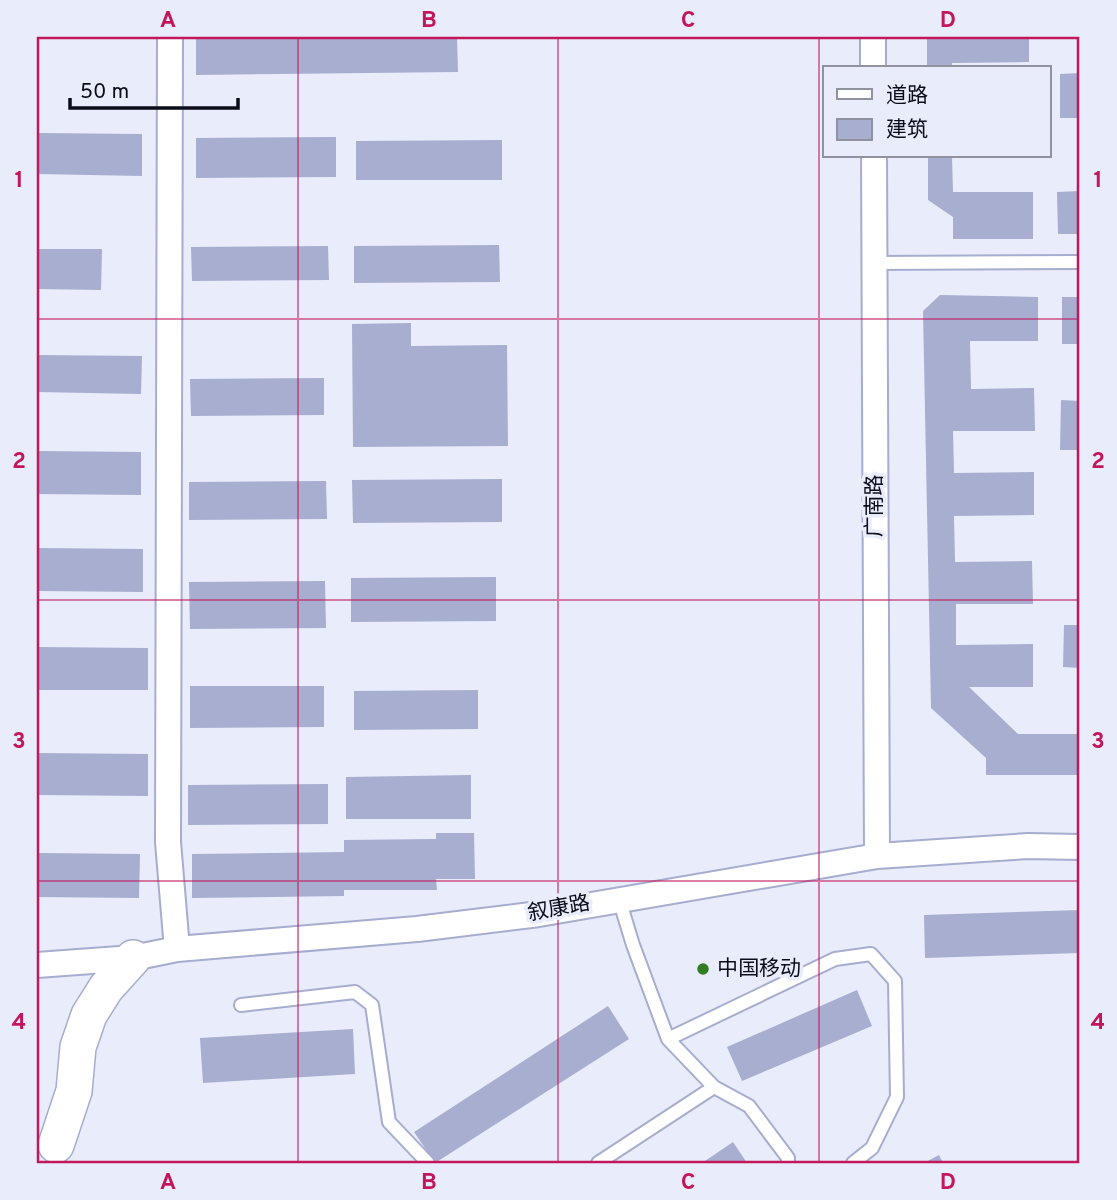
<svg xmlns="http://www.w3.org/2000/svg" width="1117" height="1200" font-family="Overpass,'Noto Sans SC',sans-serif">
  <rect width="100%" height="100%" fill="#e9ecfb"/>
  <path fill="#a7aecf" d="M196,37H457L458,72L196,75Z
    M927,37H1029V62L952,63V68H927Z
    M1080,73V118H1060V74Z
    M37,133L142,134V176L37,174Z
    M336,137V177L196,178V138Z
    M502,140V180H356V141Z
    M928,156H952L953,192H1033V239H953V217L928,200Z
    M1080,191V234H1058L1057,192Z
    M499,245L500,282L354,283V246Z
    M328,246L329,280L192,281L191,247Z
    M37,249H102L101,290L37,289Z
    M940,295L1038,297V341H970L971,389L1034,388L1035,431H953L954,473L1034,472V515L954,516L955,562L1032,561L1033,604H956V645L1033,644V687H969L1018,734H1080V775H986V758L931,708L923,311Z
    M1062,297H1080V344H1062Z
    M411,323V346L507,345L508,446L353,447L352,324Z
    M37,355L142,356L141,394L37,392Z
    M324,378V415L191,416L190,379Z
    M1061,400L1080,401V450H1060Z
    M37,451L141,452V495L37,494Z
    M502,479V522L353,523L352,480Z
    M326,481L327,519L189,520V482Z
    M37,548L143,549V592L37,591Z
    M496,577V621L351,622V578Z
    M325,581L326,628L190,629L189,582Z
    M1064,625H1080V668L1063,667Z
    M37,647L148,648V690H37Z
    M190,686H324V727L190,728Z
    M478,690V729L354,730V691Z
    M37,753L148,754V796L37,795Z
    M471,775V819H346V777Z
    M328,784V824L188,825V785Z
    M436,833H474L475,879H436L437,890H344V896L192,898V854L344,852V840L436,839Z
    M37,853L140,854L139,898L37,897Z
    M1080,910V953L925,958L924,915Z
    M857,990L872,1026L742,1081L727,1047Z
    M608,1006L629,1039L435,1163L414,1132Z
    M353,1029L355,1074L203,1083L200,1038Z
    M733,1142L747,1163H702Z
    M939,1155L943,1163H924Z"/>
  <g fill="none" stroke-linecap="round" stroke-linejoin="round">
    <defs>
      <path id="service" d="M874,263L1080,262
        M619,899L633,945L668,1039L714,1087L749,1106L788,1158V1163
        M241,1005L355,992L372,1005L389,1122L428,1163
        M668,1039L835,959L871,954L895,981L897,1097L872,1148L853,1163
        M598,1163L714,1087"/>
      <path id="minor" d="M170,37L168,842L177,949
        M873,37V68
        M874,156L877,856
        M37,965L133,958L177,949L417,929L539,914L877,856L1028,846L1080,847"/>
      <path id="secondary" d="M56,1145L74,1091L78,1047L89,1015L106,988L133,958"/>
    </defs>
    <use href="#service" stroke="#a6adcf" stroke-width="16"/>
    <use href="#minor" stroke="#a6adcf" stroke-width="28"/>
    <use href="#secondary" stroke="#a6adcf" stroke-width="38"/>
    <use href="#service" stroke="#fff" stroke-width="12"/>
    <use href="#minor" stroke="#fff" stroke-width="24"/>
    <use href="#secondary" stroke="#fff" stroke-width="35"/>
  </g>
  <path fill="none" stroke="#c2185b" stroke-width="2" stroke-opacity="0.55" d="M298,37V1163M558,37V1163M819,37V1163M37,319H1080M37,600H1080M37,881H1080"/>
  <circle fill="#327d24" stroke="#e9ecfb" stroke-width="2.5" cx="703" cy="969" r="7"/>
  <g text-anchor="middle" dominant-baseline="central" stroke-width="7" stroke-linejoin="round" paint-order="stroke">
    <g font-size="21" fill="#0a0c18" stroke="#e9ecfb">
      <text transform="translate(875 506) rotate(-90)">广南路</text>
      <text transform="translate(559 909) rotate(-10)">叙康路</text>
    </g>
    <g font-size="21" fill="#0a0c18" stroke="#e9ecfb" text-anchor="start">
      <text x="717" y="969">中国移动</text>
    </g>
  </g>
  <rect width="1117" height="1200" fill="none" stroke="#e9ecfb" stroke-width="77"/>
  <rect x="823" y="66" width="228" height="91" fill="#e9ecfb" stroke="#9092a0" stroke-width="2"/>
  <rect x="837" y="89" width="35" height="10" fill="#ffffff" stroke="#9092a0" stroke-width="2"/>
  <text x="886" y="102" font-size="21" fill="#0a0c18">道路</text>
  <rect x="837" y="119" width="35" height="21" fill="#a7aecf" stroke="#9092a0" stroke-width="2"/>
  <text x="886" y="136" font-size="21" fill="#0a0c18">建筑</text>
  <path d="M70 98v10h168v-10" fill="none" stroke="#0a0c18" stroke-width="3.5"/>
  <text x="80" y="98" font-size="21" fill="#0a0c18" stroke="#e9ecfb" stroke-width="5" paint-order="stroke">50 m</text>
  <rect x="38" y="38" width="1040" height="1124" fill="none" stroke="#c2185b" stroke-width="2.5"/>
  <g font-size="23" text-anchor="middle" font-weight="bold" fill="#c2185b">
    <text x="168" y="27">A</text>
    <text x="429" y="27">B</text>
    <text x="688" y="27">C</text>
    <text x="948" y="27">D</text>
    <text x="19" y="187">1</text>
    <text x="1098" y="187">1</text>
    <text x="19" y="468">2</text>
    <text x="1098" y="468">2</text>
    <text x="19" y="748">3</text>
    <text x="1098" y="748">3</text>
    <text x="19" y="1029">4</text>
    <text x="1098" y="1029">4</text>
    <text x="168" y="1189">A</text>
    <text x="429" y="1189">B</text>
    <text x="688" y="1189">C</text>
    <text x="948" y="1189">D</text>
  </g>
</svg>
